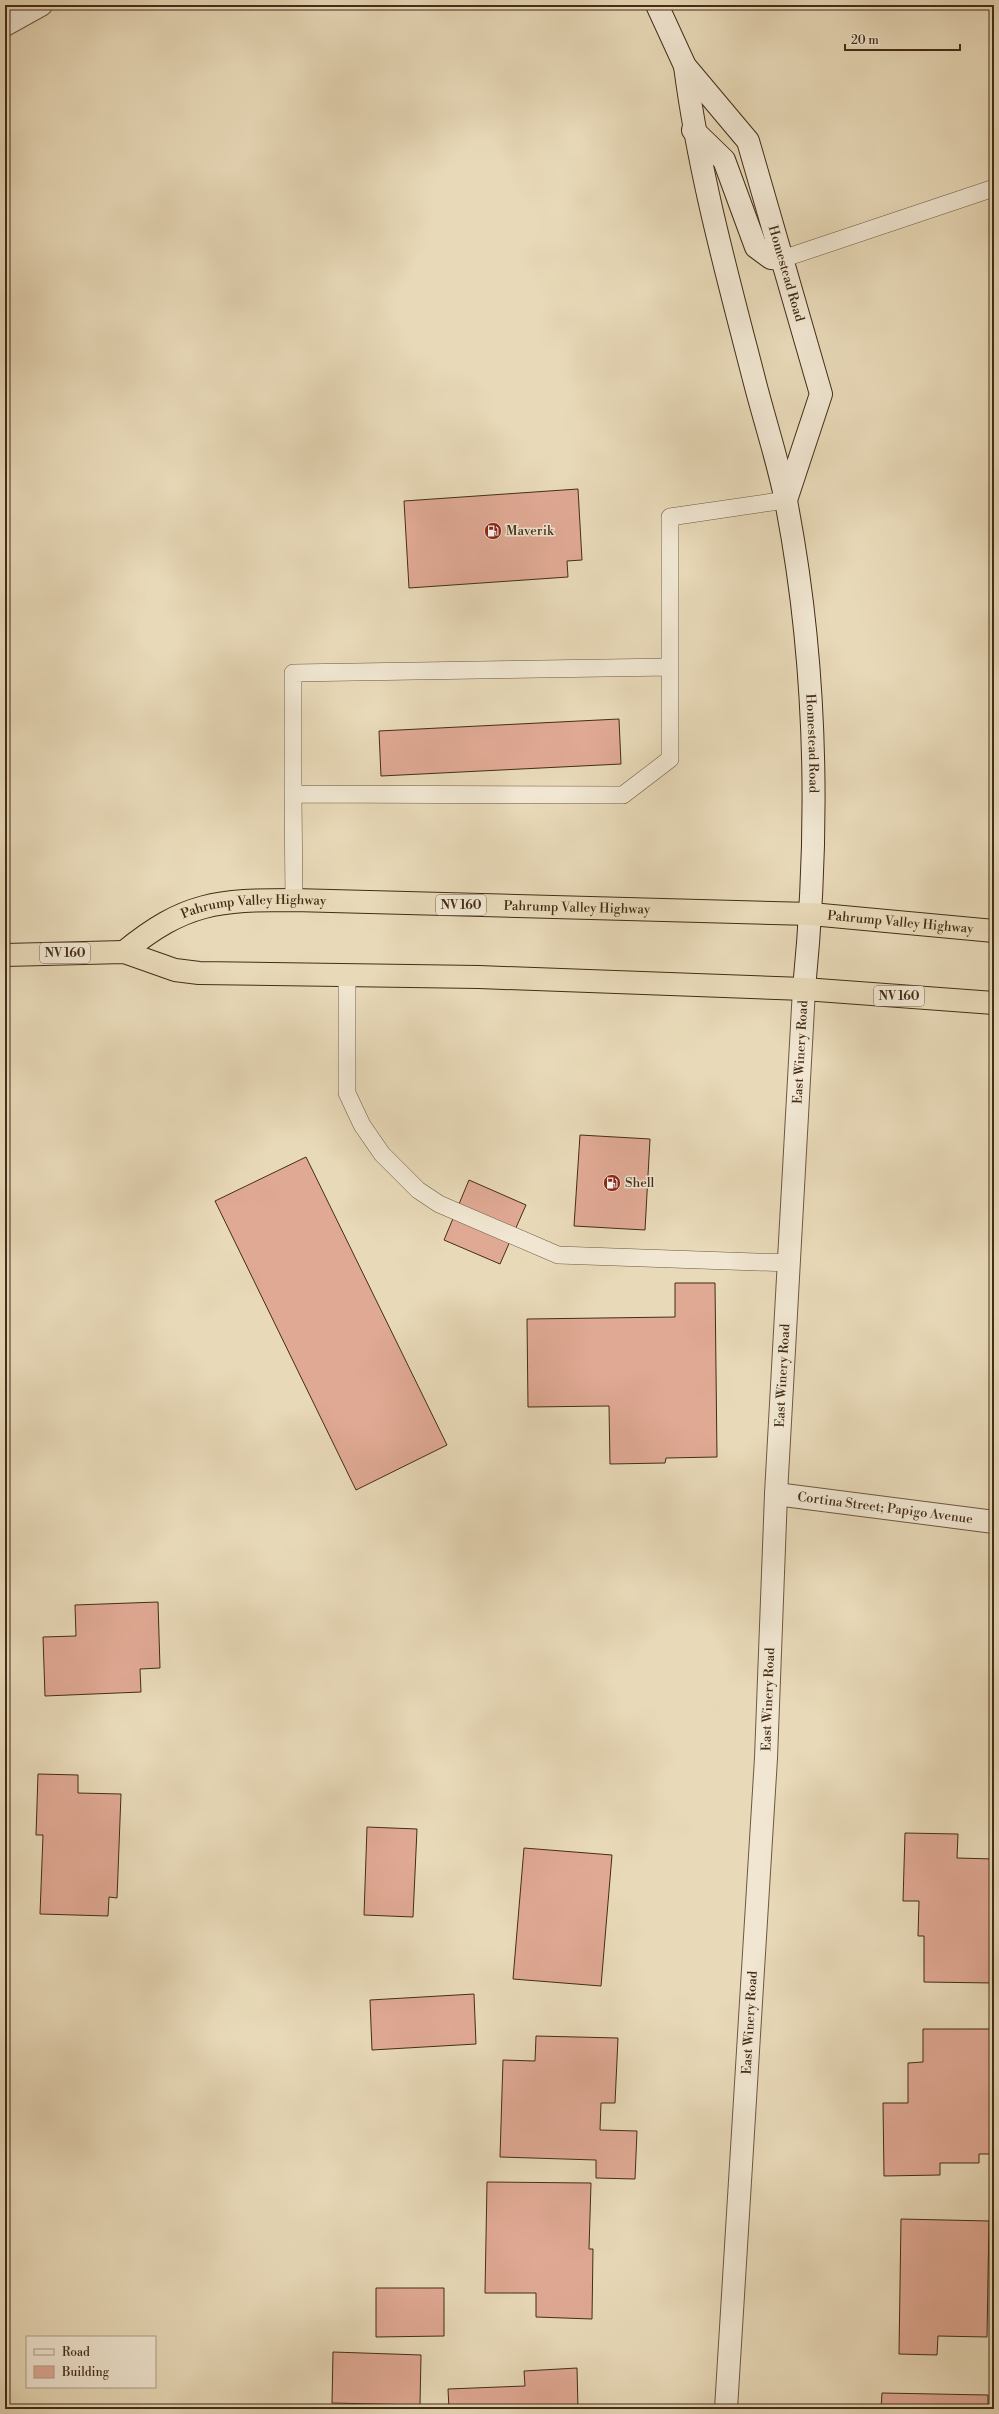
<svg xmlns="http://www.w3.org/2000/svg" width="999" height="2414" font-family="'Libre Bodoni',serif">
  <rect width="100%" height="100%" fill="#e8d9b8"/>
  <filter id="stains"><feTurbulence type="fractalNoise" baseFrequency=".005" numOctaves="4"/><feColorMatrix values="0 0 0 0 .2 0 0 0 0 .09 0 0 0 0 .02 0 0 0 .5 -.17"/></filter>
  <radialGradient id="worn" r=".72"><stop offset=".6" stop-color="#630" stop-opacity="0"/><stop offset="1" stop-color="#630" stop-opacity=".3"/></radialGradient>
  <path fill="#e0a994" stroke="#442d17" d="M578,489L582,560L567,561L568,577L409,588L404,501Z
    M619,719L621,764L381,776L379,731Z
    M580,1135L650,1139L645,1230L574,1226Z
    M306,1157L447,1445L356,1490L215,1201Z
    M469,1180L526,1205L500,1264L444,1240Z
    M675,1283H715L717,1457L666,1458L665,1463L610,1464L609,1406L528,1407L527,1319L675,1317Z
    M158,1602L160,1668L140,1669L141,1692L45,1696L43,1637L76,1636L75,1605Z
    M38,1774L78,1775V1793L121,1794L117,1898L109,1897L108,1916L40,1914L43,1835H36Z
    M367,1827L417,1829L413,1917L364,1915Z
    M905,1833L958,1834L957,1858L994,1859V1983L924,1982V1936H918L919,1901H903Z
    M524,1848L612,1855L601,1986L513,1979Z
    M474,1994L476,2044L372,2050L370,2000Z
    M923,2029H994V2154H979V2163H940V2175L884,2176L883,2103H908V2063L923,2062Z
    M536,2036L618,2038L615,2103H601L600,2130L637,2131L635,2179L596,2178V2160L500,2157L503,2060L535,2061Z
    M487,2182L591,2183L589,2249H593L592,2319L536,2317V2293H485Z
    M901,2219L989,2221L987,2337L938,2336L937,2355L899,2354Z
    M376,2288H444V2336L376,2337Z
    M333,2352L421,2355L420,2405L332,2403Z
    M577,2368L578,2409H449L448,2389L525,2386L524,2371Z
    M882,2393L988,2395V2409H881Z"/>
  <g fill="none" stroke-linecap="round" stroke-linejoin="round">
    <defs>
      <path id="lane" d="M782,259L994,188
        M293,794V673L670,667
        M294,900L293,794L623,795L670,759V517L786,500
        M347,976V1093L362,1125L382,1154L418,1190L439,1204L558,1255L789,1263"/>
      <g id="street">
        <path d="M5,25L41,5"/>
        <path id="s1" d="M776,1494L994,1522"/>
        <path id="s2" d="M726,2409L766,1758L776,1494L804,989"/>
      </g>
      <g id="secondary">
        <path id="s3" d="M657,5L685,66L748,141L821,394L786,500"/>
        <path id="s4" d="M685,66C699,174 728,278 755,383C765,422 778,461 786,501C817,661 820,827 804,989"/>
        <path d="M693,130L724,160L756,247L771,258L782,259"/>
      </g>
      <g id="highway">
        <path id="s5" d="M124,952C185,902 218,900 294,900L811,914L994,931"/>
        <path d="M5,955L124,952L175,970L199,973L479,977L804,989L994,1003"/>
      </g>
    </defs>
    <use href="#lane" stroke="#6d583f" stroke-width="18"/>
    <use href="#street" stroke="#6d583f" stroke-width="24"/>
    <use href="#secondary" stroke="#442d17" stroke-width="24"/>
    <use href="#highway" stroke="#442d17" stroke-width="24"/>
    <use href="#lane" stroke="#f0e6d1" stroke-width="17"/>
    <use href="#street" stroke="#f0e6d1" stroke-width="22"/>
    <use href="#secondary" stroke="#f0e6d1" stroke-width="22"/>
    <use href="#highway" stroke="#e8d9b8" stroke-width="22"/>
  </g>
  <defs>
    <symbol id="fuel-disc" viewBox="-11 -11 22 22"><circle r="9.5" fill="#8f2418" stroke="#f0e6d1"/><path d="M-5.5-6h7V0h2V4h1.3V-2.5L3-4.5l.8-.8L6-3V5H2.5V1h-1V6h-7ZM-4.2-4.7v3.2H.2V-4.7Z" fill="#fff"/></symbol>
  </defs>
  <g fill-rule="evenodd">
    <use href="#fuel-disc" x="483" y="521" width="20" height="20"/>
    <use href="#fuel-disc" x="602" y="1173" width="20" height="20"/>
  </g>
  <g text-anchor="middle" dominant-baseline="central" stroke-width="3" stroke-linejoin="round" paint-order="stroke">
    <g fill="#f0e6d1" stroke="#78644f" stroke-width="1">
      <rect x="436" y="895" width="50" height="20" rx="3"/>
      <rect x="40" y="943" width="50" height="20" rx="3"/>
      <rect x="874" y="986" width="50" height="20" rx="3"/>
    </g>
    <g font-size="12" font-weight="bold" fill="#442d17">
      <text x="461" y="905">NV 160</text>
      <text x="65" y="953">NV 160</text>
      <text x="899" y="996">NV 160</text>
    </g>
    <g font-size="13" fill="#442d17" stroke="#f0e6d1">
      <text stroke="none"><textPath href="#s3" startOffset="303">Homestead Road</textPath></text>
      <text stroke="none"><textPath href="#s4" startOffset="691">Homestead Road</textPath></text>
      <text stroke="none"><textPath href="#s5" startOffset="466">Pahrump Valley Highway</textPath></text>
      <text stroke="none"><textPath href="#s5" startOffset="142">Pahrump Valley Highway</textPath></text>
      <text stroke="none"><textPath href="#s5" startOffset="790">Pahrump Valley Highway</textPath></text>
      <text stroke="none"><textPath href="#s2" startOffset="1359">East Winery Road</textPath></text>
      <text stroke="none"><textPath href="#s2" startOffset="1035">East Winery Road</textPath></text>
      <text stroke="none"><textPath href="#s1" startOffset="110">Cortina Street; Papigo Avenue</textPath></text>
      <text stroke="none"><textPath href="#s2" startOffset="711">East Winery Road</textPath></text>
      <text stroke="none"><textPath href="#s2" startOffset="387">East Winery Road</textPath></text>
    </g>
    <g font-size="13" fill="#442d17" stroke="#f0e6d1" text-anchor="start">
      <text x="506" y="531">Maverik</text>
      <text x="625" y="1183">Shell</text>
    </g>
  </g>
  <rect width="999" height="2414" fill="none" stroke="#e8d9b8" stroke-width="20"/>
  <rect x="6" y="6" width="987" height="2402" fill="none" stroke="#442d17" stroke-width="2"/>
  <rect x="10" y="10" width="979" height="2394" fill="none" stroke="#442d17"/>
  <rect x="26" y="2336" width="130" height="52" fill="#f0e6d1" stroke="#ab9c87"/>
  <rect x="34" y="2349" width="20" height="6" fill="#f0e6d1" stroke="#ab9c87"/>
  <text x="62" y="2356" font-size="12" fill="#442d17">Road</text>
  <rect x="34" y="2366" width="20" height="12" fill="#e0a994" stroke="#ab9c87"/>
  <text x="62" y="2376" font-size="12" fill="#442d17">Building</text>
  <path d="M845 44v6h115v-6" fill="none" stroke="#442d17" stroke-width="2"/>
  <text x="851" y="44" font-size="12" fill="#442d17" stroke="#f0e6d1" stroke-width="3" paint-order="stroke">20 m</text>
  <rect width="100%" height="100%" filter="url(#stains)"/>
  <rect width="100%" height="100%" fill="url(#worn)"/>
</svg>
